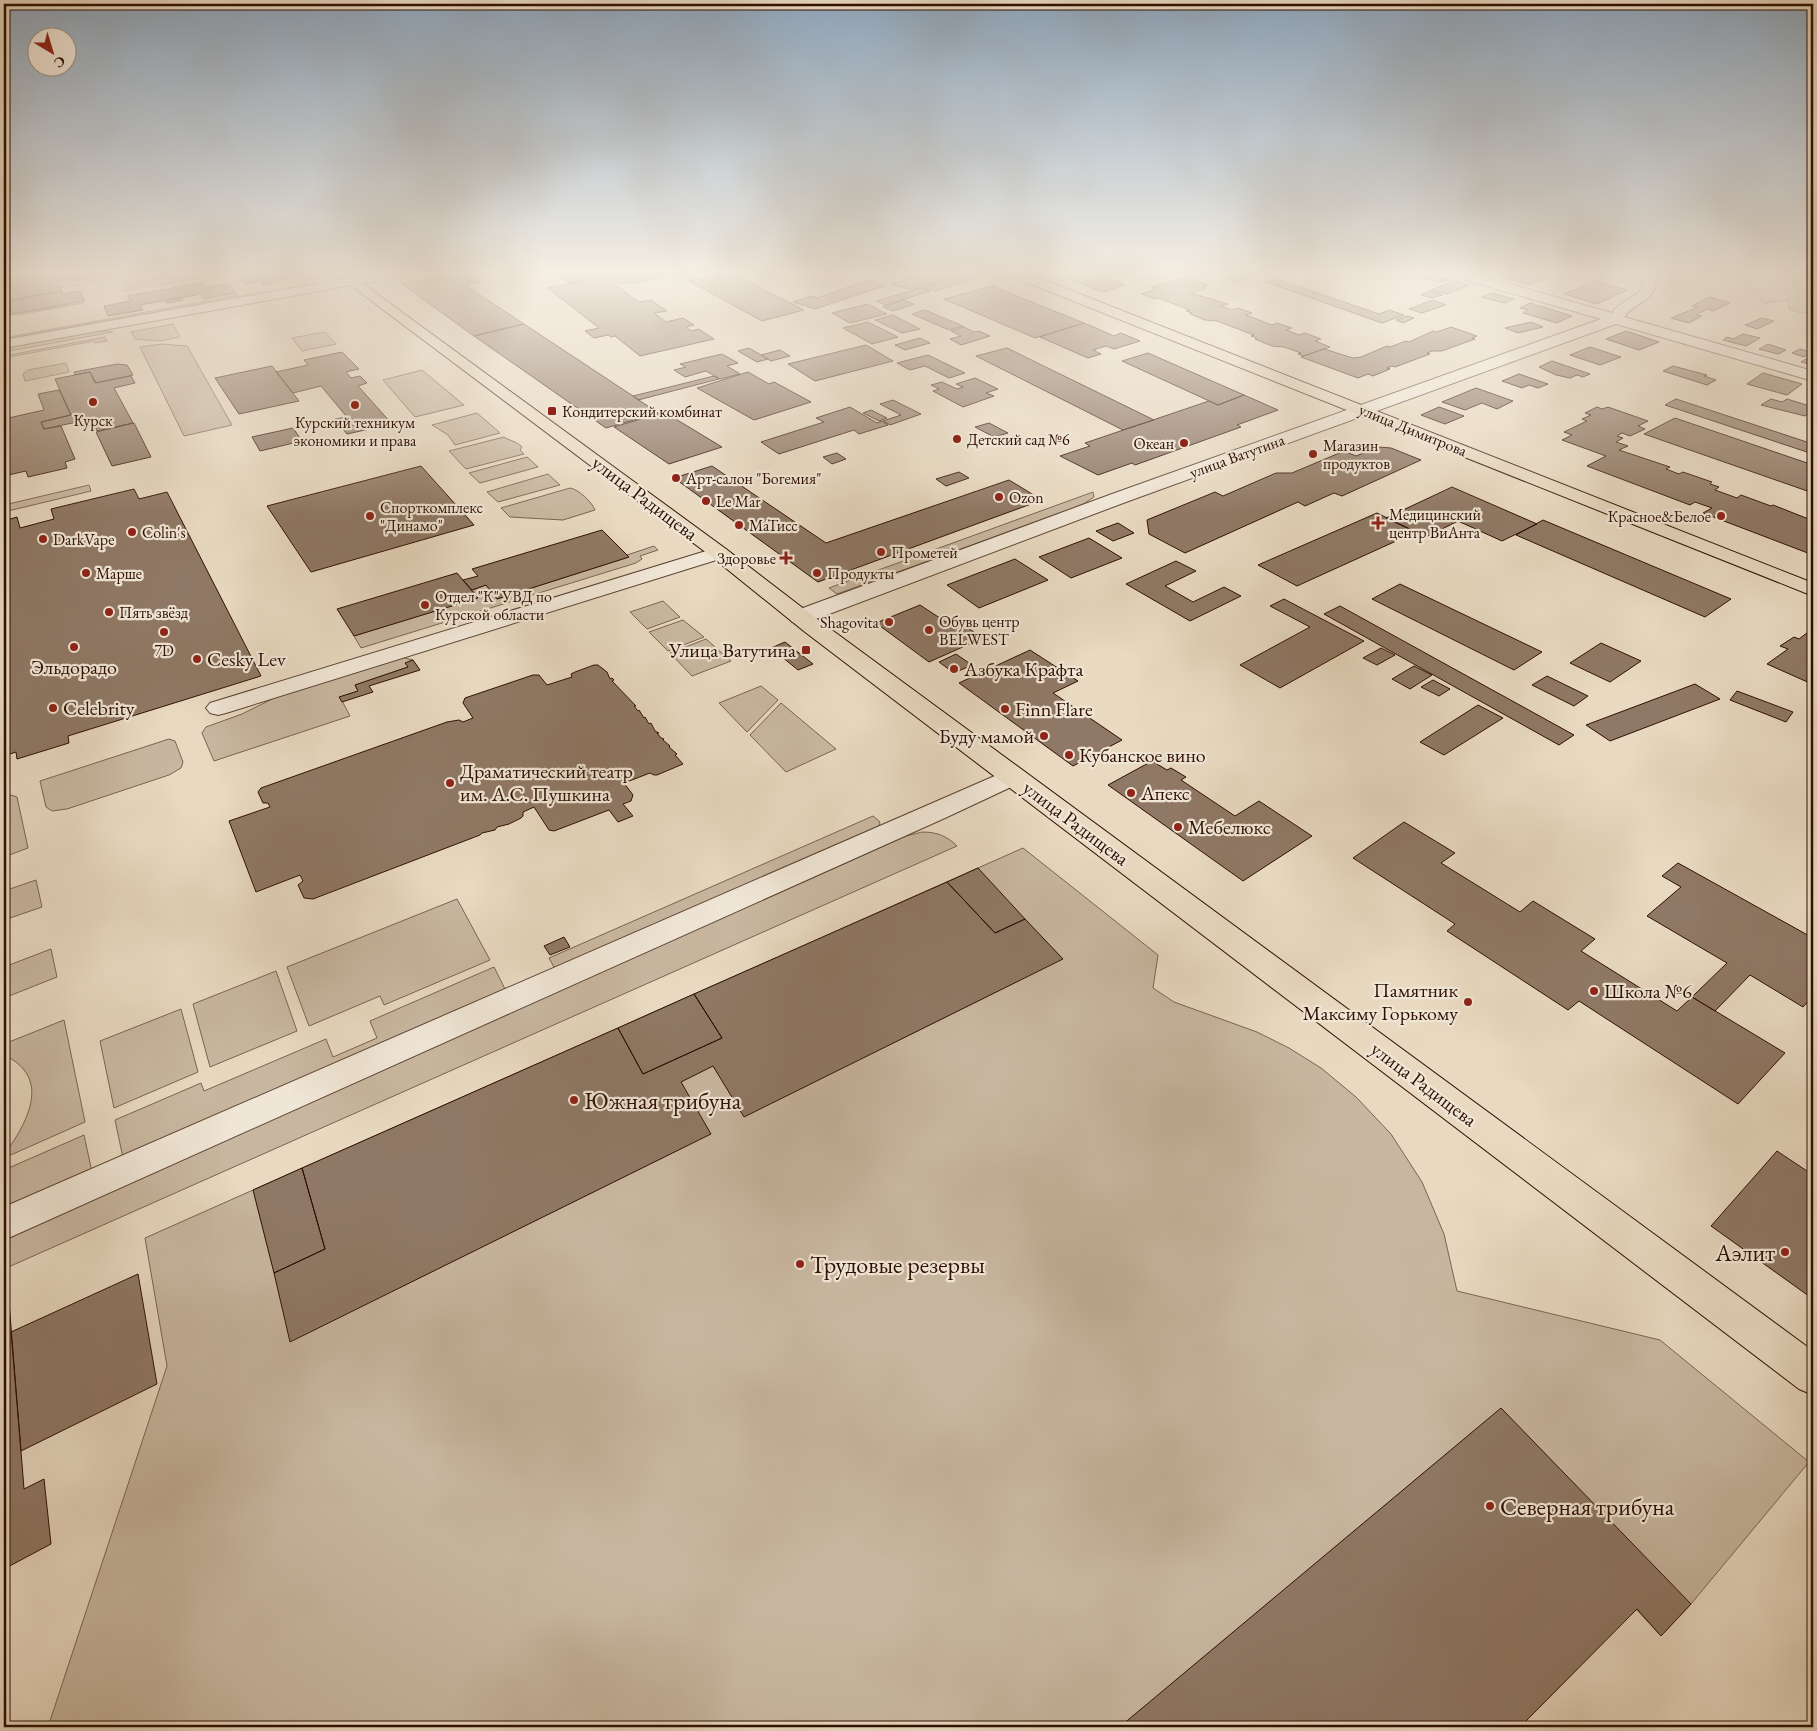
<svg xmlns="http://www.w3.org/2000/svg" width="1817" height="1731" font-family="'EB Garamond',serif">
  <rect width="100%" height="100%" fill="#e8d9c0"/>
  <filter id="stains"><feTurbulence type="fractalNoise" baseFrequency=".004" numOctaves="4"/><feColorMatrix values="0 0 0 0 .2 0 0 0 0 .09 0 0 0 0 .02 0 0 0 .5 -.17"/></filter>
  <radialGradient id="worn" r=".72"><stop offset=".6" stop-color="#630" stop-opacity="0"/><stop offset="1" stop-color="#630" stop-opacity=".3"/></radialGradient>
  <path fill="#c8b7a0" stroke="#7b6351" d="M120,272H142L60,288L57,281L68,279L70,281Z
    M164,272H199L203,276L200,278L122,291L138,279Z
    M1736,272H1801L1813,277V312L1801,313L1789,309L1788,300L1764,303Z
    M4,276L11,300L14,302L9,303L12,314L84,303L18,315H6L4,304Z
    M239,295L234,299L4,341V338Z
    M173,324L180,337L160,341L135,339L131,332Z
    M98,330L113,332L4,352V348Z
    M325,332L336,344L302,351L292,338Z
    M105,337L107,341L95,343L94,341L4,358V356Z
    M162,344L187,346L232,425L184,436L140,347Z
    M66,363L69,372L25,381L23,374L28,370Z
    M422,370L464,405L415,417L383,380Z
    M477,413L500,433L455,445L448,435L432,425Z
    M504,437C510,441 516,441 522,447L520,450L524,454L466,469L449,451Z
    M527,457L538,467L480,483L469,473Z
    M548,474L560,485L498,502L487,492Z
    M89,485L91,491L4,512V505Z
    M570,488C578,489 592,502 595,510L563,520L510,517L501,508Z
    M1093,492L1094,497L1085,503L1069,510L837,594L829,588Z
    M654,546L658,550L640,556L642,559L636,563L361,648L354,636L477,598L473,590L486,585L497,599L629,557L627,555Z
    M663,601L680,617L647,629L630,612Z
    M683,620L704,637L668,651L649,632Z
    M706,639L731,661L692,676L670,653Z
    M401,657L413,660L406,663L408,667L355,685L358,691L340,697L350,716L214,761L202,733L206,727L242,714L278,696Z
    M761,686L778,700L747,732L719,703Z
    M781,703L836,749L786,772L750,735Z
    M169,739L175,741L183,762L181,768L169,775L67,809L52,811L46,807L40,781Z
    M4,793L17,797L28,848L4,857Z
    M873,816L880,822L879,827L555,969L549,958Z
    M922,832C937,832 947,836 957,846L4,1269V1238L906,836Z
    M1023,848L1158,955L1153,988L1174,1002L1257,1032L1289,1048L1321,1068L1356,1097L1391,1134L1422,1182L1444,1234L1457,1291L1660,1340L1809,1462L1691,1604L1661,1636L1636,1609L1520,1727H48L167,1366L145,1238Z
    M36,880L42,907L4,920V891Z
    M457,899L490,960L384,1005L380,996L309,1026L287,967Z
    M51,949L57,977L4,998V967Z
    M494,967L506,991L123,1158L115,1120L201,1083L204,1091L326,1039L333,1057L377,1038L370,1021Z
    M276,971L297,1031L210,1067L193,1004Z
    M181,1009L198,1072L114,1108L100,1041Z
    M64,1020L85,1122L4,1158V1155C27,1123 53,1078 4,1055V1044Z
    M84,1135L92,1172L4,1210V1170Z"/>
  <path fill="#8f7865" stroke="#2e0f02" d="M4,272H54L55,275L64,273L68,279L57,281L62,291L11,300Z
    M73,272H120L70,281L64,273Z
    M173,272L177,276L155,280L151,276Z
    M232,272H294L297,274L246,284Z
    M459,272H464L480,282L465,285L524,324L474,336L402,284Z
    M553,272H597L604,276L570,283Z
    M624,272H681L682,273L630,284L627,282L619,284L606,276Z
    M729,272L804,310L762,321L689,281Z
    M904,272H969L911,290L892,284L909,279L897,274Z
    M1096,272L1110,277L1101,279L1108,282L1113,280L1125,285L1102,292L1065,277Z
    M1229,272H1241L1253,276L1236,281L1219,275Z
    M1249,272H1273L1277,274L1266,277Z
    M1526,272L1548,278L1528,285L1505,278Z
    M964,274L976,279L935,291L923,287Z
    M1432,275L1451,280L1438,282L1424,278Z
    M282,277L290,279L262,285L263,281Z
    M604,277L639,302L651,300L667,311L654,313L666,322L683,318L694,325L686,327L691,331L699,329L714,339L640,356L615,336L611,337L608,335L594,338L585,331L599,328L548,288Z
    M1187,277L1209,285L1203,287L1207,288L1191,293L1228,304L1221,306L1232,310L1238,308L1252,313L1246,315L1272,325L1277,323L1292,328L1286,330L1299,335L1305,333L1321,339L1315,341L1330,347L1303,356L1298,354L1301,353L1284,347L1272,346L1255,339L1257,338L1251,336L1254,335L1217,321L1205,320L1190,314L1192,313L1186,311L1190,310L1159,298L1155,299L1141,294L1156,289L1151,287L1164,284L1162,283Z
    M1277,279L1379,314L1389,310L1404,315L1382,323L1266,282Z
    M869,280L884,286L815,309L793,302L811,296L817,298Z
    M1454,281L1469,285L1447,294L1431,290Z
    M1594,281L1627,290L1597,304L1564,294Z
    M201,283L205,288L229,283L236,293L204,299L201,294L140,305L143,310L108,316L104,306L131,301L128,296Z
    M992,286L1084,323L1035,338L944,299Z
    M921,288L930,291L885,305L876,301Z
    M62,291L63,294L80,291L85,301L12,314L8,303L14,302L13,300Z
    M1431,291L1442,295L1432,298L1421,295Z
    M1492,293L1514,299L1504,303L1482,297Z
    M181,297L183,300L167,303L165,300Z
    M1709,297L1730,303L1713,311L1707,309L1696,315L1702,316L1689,323L1671,318L1696,308L1698,307L1692,306Z
    M904,300L914,304L893,311L883,307Z
    M1433,300L1446,305L1422,313L1409,309Z
    M1530,303L1572,316L1557,323L1523,313L1528,310L1520,308Z
    M868,304L887,314L850,323L832,313Z
    M925,310L963,326L949,330L912,314Z
    M893,315L920,329L902,333L875,320Z
    M1407,316L1414,318L1403,323L1396,320Z
    M1762,318L1774,321L1757,329L1745,325Z
    M868,322L898,337L872,344L843,328Z
    M1531,322L1543,327L1518,333L1505,328Z
    M1084,323L1114,336L1121,333L1140,341L1114,349L1106,346L1093,350L1101,354L1088,358L1040,337Z
    M524,324L633,396L658,413L606,428L474,336Z
    M964,327L974,332L979,331L990,336L961,345L950,339L961,336L951,331Z
    M1451,327L1477,336L1472,338L1475,339L1442,351H1432L1427,353L1430,354L1395,367L1392,366L1387,368L1390,369L1373,376L1368,374L1358,378L1301,357L1324,349L1353,358L1361,357L1387,346L1390,347L1406,341L1409,342L1433,331L1437,332Z
    M1626,331L1659,342L1639,350L1606,339Z
    M1743,334L1760,338L1746,346L1723,340L1727,337L1733,339Z
    M920,338L930,343L905,350L895,345Z
    M1768,344L1786,350L1778,354L1759,349Z
    M866,345L893,361L815,381L788,364Z
    M1590,347L1621,357L1600,365L1570,355Z
    M749,348L761,355L768,359L757,362L738,351Z
    M1007,348L1154,420L1123,430L976,356Z
    M1800,349L1811,352L1804,357L1792,353Z
    M780,350L790,356L771,361L761,355Z
    M342,352L359,369L346,372L351,378L360,376L367,383L358,386L392,424L347,434L335,419L347,417L321,386L293,393L276,372L308,365L304,360Z
    M1148,353L1244,395L1218,405L1122,361Z
    M722,354L738,363L727,366L740,374L720,379L706,371L685,377L674,370L686,367L680,364Z
    M928,355L965,373L949,378L925,366L910,370L897,363Z
    M1813,355V365L1801,362Z
    M1552,361L1590,374L1583,377L1577,375L1570,378L1556,375L1539,367Z
    M117,364L127,365L133,375L96,383L90,372L75,375L74,372Z
    M272,366L299,401L239,414L215,378Z
    M1673,366L1707,375L1704,376L1716,380L1707,385L1663,371Z
    M90,372L95,383L131,376L135,383L114,388L133,423L97,431L91,419L44,429L41,422L71,415L55,379Z
    M748,372L769,384L774,382L811,402L754,420L697,388Z
    M1763,373L1802,384L1787,395L1747,384Z
    M1519,374L1548,384L1538,388L1529,385L1522,388L1502,381Z
    M714,376L719,379L638,400L633,396Z
    M975,378L998,389L986,393L994,396L963,407L933,391L939,389L931,385L942,382L957,389L963,387L956,384Z
    M1476,388L1513,401L1497,409L1482,403L1465,410L1442,402Z
    M59,390L71,415L41,422L44,429L61,426L75,459L65,462L67,468L28,477L26,471L4,476V419L44,410L38,394Z
    M1244,395L1278,410L1237,425L1241,427L1135,465L1132,463L1098,475L1060,456L1090,446L1085,443L1209,401L1218,405Z
    M1676,399L1813,444V454L1665,405Z
    M1771,399L1782,402L1787,399L1813,407V411L1805,416L1761,405Z
    M893,400L921,414L890,425L883,421L901,415L880,404Z
    M850,407L877,423L882,421L888,425L859,434L854,430L779,454L761,442L824,422L816,418Z
    M1439,407L1464,416L1445,424L1421,415Z
    M1597,407L1602,409L1608,407L1648,421L1638,426L1645,429L1630,436L1622,433L1617,436L1623,438L1616,442L1628,446L1619,450L1670,467L1666,469L1679,474L1683,472L1712,482L1710,484L1719,487L1715,490L1737,498L1741,495L1771,506L1773,505L1806,518L1813,519V555L1703,513L1712,508L1695,502L1690,505L1587,466L1606,456L1562,440L1572,435L1564,432L1587,421L1582,419L1591,415L1585,413Z
    M871,410L887,418L879,421L863,413Z
    M664,412L722,447L669,464L614,427Z
    M1675,418L1813,465V493L1644,434Z
    M134,423L151,457L112,466L96,432Z
    M989,423L1008,433L994,437L975,427Z
    M293,428L302,441L260,451L252,437Z
    M1378,447L1391,448L1421,460L1342,496L1334,493L1305,506L1298,502L1185,553L1149,534L1147,520L1215,492L1223,496L1276,473H1292L1344,451L1356,456Z
    M837,453L846,459L832,464L823,457Z
    M421,466L474,525L311,572L267,506Z
    M712,466L826,543L1009,480L1042,500L818,582L674,478Z
    M959,472L969,478L946,486L936,479Z
    M1452,487L1537,524L1502,541L1458,521L1426,537L1386,518Z
    M134,489L139,499L167,492L261,676L68,736L69,743L17,759L16,752L4,756V521L17,517L20,528L54,519L51,509Z
    M1377,513L1416,532L1297,586L1258,565Z
    M1543,520L1731,599L1705,617L1516,535Z
    M1118,523L1134,533L1113,541L1096,531Z
    M602,530L629,557L497,599L486,585L472,590L463,580L478,576L472,569Z
    M1089,538L1122,558L1071,578L1039,557Z
    M1015,559L1048,580L979,608L947,585Z
    M1176,561L1196,571L1165,586L1193,602L1224,587L1241,596L1190,621L1126,584Z
    M457,573L478,598L354,636L337,609Z
    M1400,584L1542,652L1514,670L1372,599Z
    M1284,599L1364,641L1280,688L1240,665L1310,627L1270,606Z
    M920,605L946,622L954,619L983,638L929,662L876,623Z
    M1340,606L1574,735L1559,745L1324,614Z
    M1812,629V684L1767,664L1788,649L1780,646L1794,637L1799,639Z
    M785,642L813,664L798,670L771,648Z
    M1601,643L1641,661L1610,682L1570,663Z
    M1381,648L1395,655L1377,665L1363,658Z
    M1030,650L1078,681L1053,693L1122,740L1073,766L959,683Z
    M956,654L972,665L954,673L939,662Z
    M413,660L420,670L369,686L373,692L342,702L339,697L358,691L355,685L408,667L405,663Z
    M594,665H598L607,672L610,679L612,678L614,680L612,681L636,706H634L638,711L639,710L644,718L645,717L649,724L651,723L655,731L659,733H657L661,738L664,739L663,740L670,746L669,747L677,754L675,755L683,764L657,775H654L650,773L624,783L633,795L631,801L623,804L633,816L618,822L609,810L554,831L549,830L534,807L523,812V816L521,818L509,824L497,827L495,830L482,833L480,835L313,899L304,898L298,885L303,881L300,875L256,892L229,821L270,807L268,803H263L258,792L261,788L447,722L459,720L463,722L473,718L463,703L465,698L533,675H539L547,685L572,677L571,674L575,672Z
    M1414,666L1432,675L1410,689L1392,679Z
    M1547,676L1588,696L1574,706L1532,685Z
    M1433,680L1450,689L1439,696L1421,687Z
    M1695,684L1720,699L1610,741L1586,725Z
    M1737,691L1793,712L1786,722L1730,700Z
    M1478,705L1503,718L1444,755L1420,742Z
    M1152,761L1167,770L1171,768L1186,777L1181,780L1235,816L1259,801L1312,836L1243,881L1108,785Z
    M1404,822L1455,853L1441,863L1520,912L1533,901L1595,939L1581,951L1677,1011L1692,997L1785,1053L1738,1104L1579,1001L1568,1010L1447,931L1455,924L1353,858Z
    M1678,863L1813,938V996L1803,1007L1750,975L1715,1011L1692,997L1727,963L1647,916L1681,887L1662,876Z
    M978,868L1025,919L995,933L947,882Z
    M947,882L995,933L1025,919L1063,959L744,1117L713,1066L681,1082L711,1134L290,1342L274,1273L325,1249L302,1168L618,1028L643,1074L722,1038L694,994Z
    M564,937L570,947L550,955L544,946Z
    M694,994L722,1038L643,1074L618,1028Z
    M1777,1151L1813,1175V1299L1711,1226Z
    M302,1168L325,1249L274,1273L253,1190Z
    M138,1274L157,1384L21,1451L11,1332Z
    M9,1302L24,1489L44,1479L51,1544L4,1569V1305Z
    M1501,1408L1691,1604L1661,1636L1637,1609L1520,1727H1123L1122,1725Z"/>
  <g fill="none" stroke-linecap="round" stroke-linejoin="round">
    <defs>
      <path id="minor" d="M381,272H409L402,276L4,348V340Z
        M1447,272H1467L1612,313C1626,293 1645,302 1643,272H1655C1661,301 1638,299 1624,317L1813,371V381L1616,324L1126,502L808,622L800,623L792,622L789,617L792,612L1112,494L1601,319L1448,275Z
        M719,547L726,549L729,553L726,557L226,713L218,715L210,713L206,708L210,703Z
        M1013,768L1022,770L1026,776L1022,782L945,818L4,1240V1207Z"/>
      <path id="major" d="M333,272H347L726,549L821,622L1813,1351V1395L1799,1389L805,632L712,557Z
        M1006,272H1024L1813,583V596L1008,275Z"/>
    </defs>
    <use href="#minor" stroke="#5c4232" stroke-width="2"/>
    <use href="#major" stroke="#2e0f02" stroke-width="2"/>
    <use href="#minor" fill="#f0e6d6" fill-rule="evenodd"/>
    <use href="#major" fill="#e8d9c0" fill-rule="evenodd"/>
  </g>
  <linearGradient id="sky" x2="0" y2="1"><stop stop-color="#8fa7be"/><stop offset="0.53" stop-color="#f5eee3"/><stop offset="1" stop-color="#f5eee3" stop-opacity="0"/></linearGradient>
  <rect width="1817" height="514" fill="url(#sky)"/>
  <g fill="#8f2418" stroke="#f0e6d6" stroke-width="2">
    <circle cx="93" cy="402" r="5"/>
    <circle cx="355" cy="405" r="5"/>
    <rect x="547" y="406" width="10" height="10" rx="2.5"/>
    <circle cx="957" cy="439" r="5"/>
    <circle cx="1184" cy="443" r="5"/>
    <circle cx="1313" cy="454" r="5"/>
    <circle cx="676" cy="478" r="5"/>
    <circle cx="999" cy="497" r="5"/>
    <circle cx="706" cy="501" r="5"/>
    <circle cx="370" cy="516" r="5"/>
    <circle cx="1721" cy="516" r="5"/>
    <path d="M1375.5 515.5h5v5h5v5h-5v5h-5v-5h-5v-5h5z"/>
    <circle cx="739" cy="525" r="5"/>
    <circle cx="132" cy="532" r="5"/>
    <circle cx="43" cy="539" r="5"/>
    <circle cx="881" cy="552" r="5"/>
    <path d="M783.5 550.5h5v5h5v5h-5v5h-5v-5h-5v-5h5z"/>
    <circle cx="86" cy="573" r="5"/>
    <circle cx="817" cy="573" r="5"/>
    <circle cx="425" cy="605" r="5"/>
    <circle cx="109" cy="612" r="5"/>
    <circle cx="889" cy="622" r="5"/>
    <circle cx="929" cy="630" r="5"/>
    <circle cx="164" cy="632" r="5"/>
    <circle cx="74" cy="647" r="5"/>
    <rect x="801" y="645" width="10" height="10" rx="2.5"/>
    <circle cx="197" cy="659" r="5"/>
    <circle cx="954" cy="669" r="5"/>
    <circle cx="53" cy="708" r="5"/>
    <circle cx="1005" cy="709" r="5"/>
    <circle cx="1044" cy="736" r="5"/>
    <circle cx="1069" cy="755" r="5"/>
    <circle cx="450" cy="783" r="5"/>
    <circle cx="1131" cy="793" r="5"/>
    <circle cx="1178" cy="827" r="5"/>
    <circle cx="1594" cy="991" r="5"/>
    <circle cx="1468" cy="1002" r="5"/>
    <circle cx="574" cy="1100" r="5"/>
    <circle cx="1785" cy="1252" r="5"/>
    <circle cx="800" cy="1264" r="5"/>
    <circle cx="1490" cy="1506" r="5"/>
  </g>
  <g text-anchor="middle" dominant-baseline="central" stroke-width="4.5" stroke-linejoin="round" paint-order="stroke">
    <g font-size="16" fill="#2e0f02" stroke="#f0e6d6" text-anchor="start">
      <text x="562" y="411">Кондитерский комбинат</text>
      <text x="93" y="420" text-anchor="middle">Курск</text>
      <text x="355" y="422" text-anchor="middle">Курский техникум<tspan x="355" dy="18">экономики и права</tspan></text>
      <text x="967" y="439">Детский сад №6</text>
      <text x="1174" y="443" text-anchor="end">Океан</text>
      <text x="1323" y="445">Магазин<tspan x="1323" dy="18">продуктов</tspan></text>
      <text x="686" y="478">Арт-салон "Богемия"</text>
      <text x="1009" y="497">Ozon</text>
      <text x="716" y="501">Le Mar</text>
      <text x="380" y="507">Спорткомплекс<tspan x="380" dy="18">"Динамо"</tspan></text>
      <text x="1389" y="514">Медицинский<tspan x="1389" dy="18">центр ВиАнта</tspan></text>
      <text x="1711" y="516" text-anchor="end">Красное&amp;Белое</text>
      <text x="749" y="525">МаТисс</text>
      <text x="142" y="532">Colin's</text>
      <text x="53" y="539">DarkVape</text>
      <text x="891" y="552">Прометей</text>
      <text x="776" y="558" text-anchor="end">Здоровье</text>
      <text x="96" y="573">Марше</text>
      <text x="827" y="573">Продукты</text>
      <text x="435" y="596">Отдел "К" УВД по<tspan x="435" dy="18">Курской области</tspan></text>
      <text x="119" y="612">Пять звёзд</text>
      <text x="939" y="621">Обувь центр<tspan x="939" dy="18">BELWEST</tspan></text>
      <text x="879" y="622" text-anchor="end">Shagovita</text>
      <text x="164" y="650" text-anchor="middle">7D</text>
    </g>
    <g font-size="16" fill="#2e0f02" stroke="#f0e6d6">
      <text transform="translate(1413 430) rotate(22)">улица Димитрова</text>
      <text transform="translate(1237 456) rotate(-20)">улица Ватутина</text>
    </g>
    <g font-size="20" fill="#2e0f02" stroke="#f0e6d6">
      <text transform="translate(645 498) rotate(37)">улица Радищева</text>
      <text transform="translate(1076 823) rotate(37)">улица Радищева</text>
      <text transform="translate(1424 1084) rotate(37)">улица Радищева</text>
    </g>
    <g font-size="20" fill="#2e0f02" stroke="#f0e6d6" text-anchor="start">
      <text x="796" y="650" text-anchor="end">Улица Ватутина</text>
      <text x="207" y="659">Cesky Lev</text>
      <text x="74" y="667" text-anchor="middle">Эльдорадо</text>
      <text x="964" y="669">Азбука Крафта</text>
      <text x="63" y="708">Celebrity</text>
      <text x="1015" y="709">Finn Flare</text>
      <text x="1034" y="736" text-anchor="end">Буду мамой</text>
      <text x="1079" y="755">Кубанское вино</text>
      <text x="460" y="771">Драматический театр<tspan x="460" dy="23">им. А.С. Пушкина</tspan></text>
      <text x="1141" y="793">Апекс</text>
      <text x="1188" y="827">Мебелюкс</text>
      <text x="1458" y="990" text-anchor="end">Памятник<tspan x="1458" dy="23">Максиму Горькому</tspan></text>
      <text x="1604" y="991">Школа №6</text>
    </g>
    <g font-size="24" fill="#2e0f02" stroke="#f0e6d6" text-anchor="start">
      <text x="584" y="1100">Южная трибуна</text>
      <text x="1775" y="1252" text-anchor="end">Аэлит</text>
      <text x="810" y="1264">Трудовые резервы</text>
      <text x="1500" y="1506">Северная трибуна</text>
    </g>
  </g>
  <rect width="1817" height="1731" fill="none" stroke="#e8d9c0" stroke-width="20"/>
  <rect x="5" y="5" width="1807" height="1721" fill="none" stroke="#2e0f02" stroke-width="2.5"/>
  <rect x="10" y="10" width="1797" height="1711" fill="none" stroke="#2e0f02"/>
  <g transform="translate(52 52) rotate(142)"><circle r="24" fill="#f0e6d6" stroke="#a29081"/>
  <path d="M0-4L9 19L0 12L-9 19Z" fill="#8f2418"/>
  <text y="-8" font-size="14" font-weight="bold" text-anchor="middle" fill="#2e0f02">С</text>
  </g>
  <rect width="100%" height="100%" filter="url(#stains)"/>
  <rect width="100%" height="100%" fill="url(#worn)"/>
</svg>
